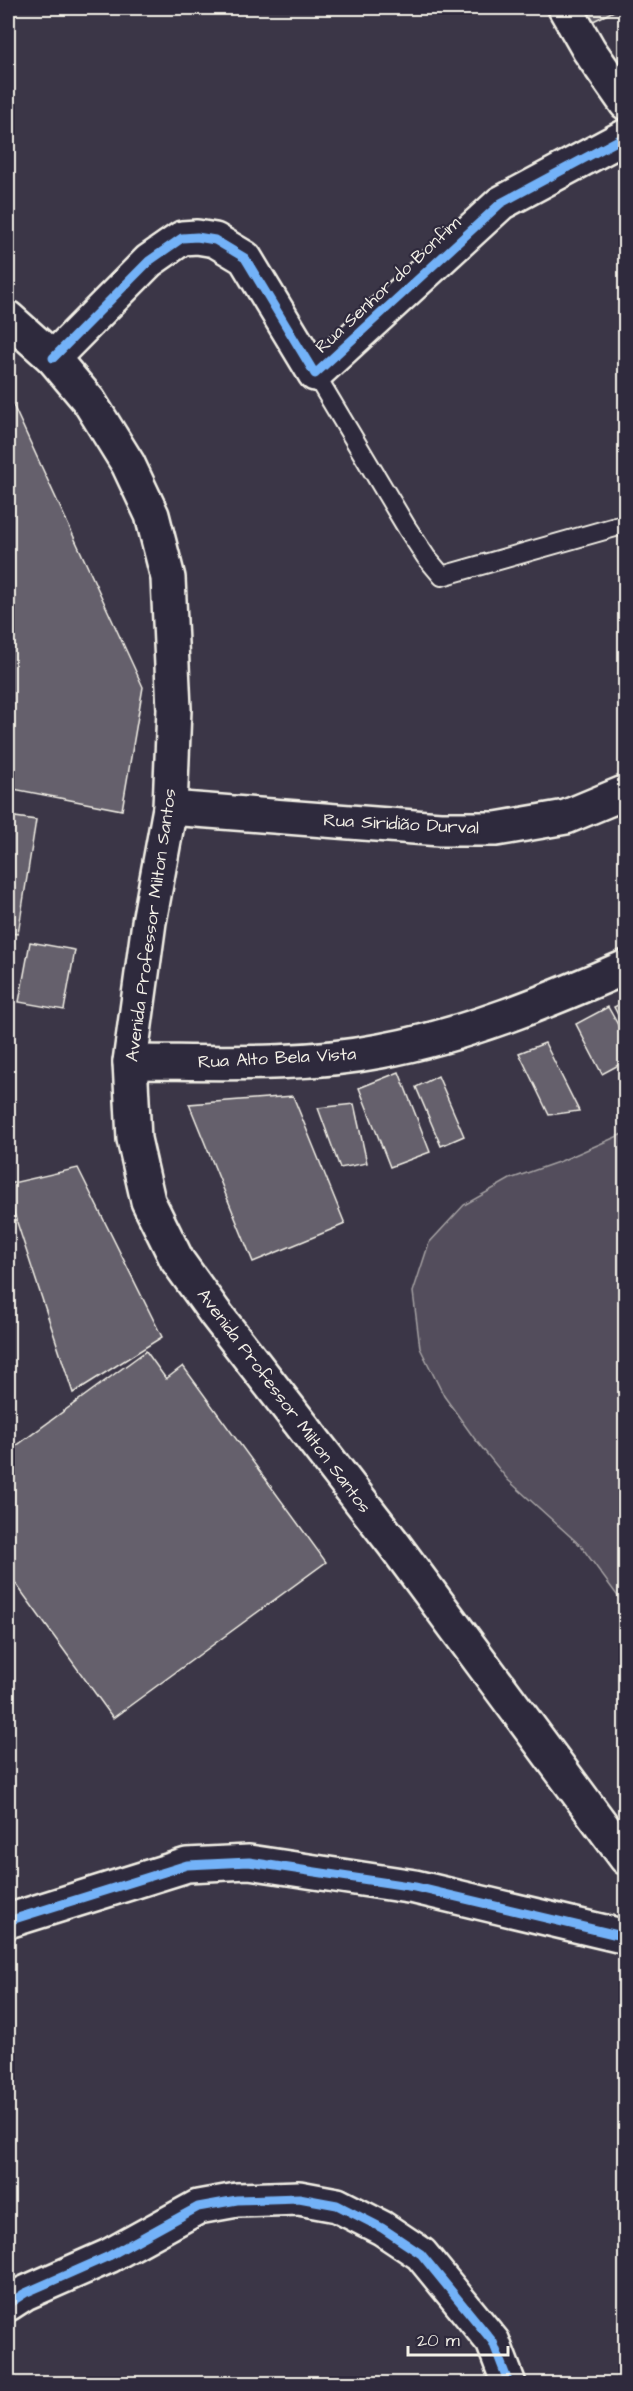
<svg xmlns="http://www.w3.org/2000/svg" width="633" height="2391" font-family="'Architects Daughter',sans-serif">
  <rect width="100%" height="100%" fill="#3b3647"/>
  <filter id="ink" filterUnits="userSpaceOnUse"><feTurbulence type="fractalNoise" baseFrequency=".0167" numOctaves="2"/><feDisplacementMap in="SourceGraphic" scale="12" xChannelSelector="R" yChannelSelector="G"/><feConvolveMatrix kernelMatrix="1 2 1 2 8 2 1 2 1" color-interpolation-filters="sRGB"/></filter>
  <g filter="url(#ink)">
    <path fill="#534e5c" stroke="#a4a0a2" stroke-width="1.5" d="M625,1133V1606L581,1546L508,1480L474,1438L444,1396L420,1348L413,1292L429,1243L464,1205L510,1179L561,1161Z"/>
    <path fill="#65616c" stroke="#f4f1e8" stroke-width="1.5" d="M571,8H620L581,27Z
      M8,394L143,687L122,810L8,788Z
      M8,816L36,820L18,934L8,933Z
      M30,942L75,950L64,1010L19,1002Z
      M626,1001V1030L614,1007Z
      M608,1007L626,1039V1061L602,1074L576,1024Z
      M545,1043L579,1111L549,1115L519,1053Z
      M399,1072L430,1152L390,1167L359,1088Z
      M438,1076L464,1136L441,1146L416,1087Z
      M293,1096L345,1224L253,1262L189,1104Z
      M354,1104L367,1163L340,1168L318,1108Z
      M78,1168L162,1337L73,1393L8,1195V1184Z
      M146,1351L166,1379L183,1366L326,1562L113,1718L8,1573V1452Z"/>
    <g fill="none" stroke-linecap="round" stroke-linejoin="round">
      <defs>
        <path id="lane" d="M315,374L407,528L426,557L442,576L626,524"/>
        <path id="street" d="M565,8L589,50L626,103
          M53,358L149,261L182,238L197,237L215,240L245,258L315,374L501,203L626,136
          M170,808L440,829H496L566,817L626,792
          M130,1062C213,1062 298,1067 380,1051C466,1035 546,1002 626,967
          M8,1921L187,1865L249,1862L415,1887L626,1937
          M8,2304L25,2293L109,2256L198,2207L237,2200L299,2198L337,2205L382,2228L421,2254L493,2342L509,2384"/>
        <path id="primary" d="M8,318L53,358L89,401L128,464L152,515L168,578L174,709L170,808L149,922L130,1062L134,1139L148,1201L177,1260L215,1313L393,1543L626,1858"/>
      </defs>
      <use href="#lane" stroke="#f4f1e8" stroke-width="22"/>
      <use href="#street" stroke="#f4f1e8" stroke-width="38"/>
      <use href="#primary" stroke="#f4f1e8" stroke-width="38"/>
      <use href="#lane" stroke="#2f2a3d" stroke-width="18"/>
      <use href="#street" stroke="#2f2a3d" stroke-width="33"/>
      <use href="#primary" stroke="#2f2a3d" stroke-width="33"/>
      <defs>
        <path id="cycleway" d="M53,358L149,261L182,238L197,237L215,240L245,258L315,374L501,203L626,136
          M8,1921L187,1865L249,1862L415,1887L626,1937
          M8,2304L25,2293L109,2256L198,2207L237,2200L299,2198L337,2205L382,2228L421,2254L493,2342L509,2384"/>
      </defs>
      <use href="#cycleway" stroke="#2f2a3d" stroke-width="13"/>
      <use href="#cycleway" stroke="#73b2f8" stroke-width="9"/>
    </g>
  </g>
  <g text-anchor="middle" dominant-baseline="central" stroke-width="4.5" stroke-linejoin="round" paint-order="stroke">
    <g font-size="18" fill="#f4f1e8" stroke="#2f2a3d">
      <text transform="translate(388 285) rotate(-43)">Rua Senhor do Bonfim</text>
      <text transform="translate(401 824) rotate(3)">Rua Siridião Durval</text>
      <text transform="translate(151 925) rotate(-82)">Avenida Professor Milton Santos</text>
      <text transform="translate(277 1058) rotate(-3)">Rua Alto Bela Vista</text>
      <text transform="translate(284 1401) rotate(53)">Avenida Professor Milton Santos</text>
    </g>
  </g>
  <rect width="633" height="2391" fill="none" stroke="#2f2a3d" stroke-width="30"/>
  <rect x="15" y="15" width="603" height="2361" fill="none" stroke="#f4f1e8" stroke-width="2" filter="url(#ink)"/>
  <path d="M408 2346v9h100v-9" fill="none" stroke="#f4f1e8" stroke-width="3"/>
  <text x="417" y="2346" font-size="18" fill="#f4f1e8" stroke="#2f2a3d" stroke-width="4.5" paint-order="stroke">20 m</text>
</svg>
